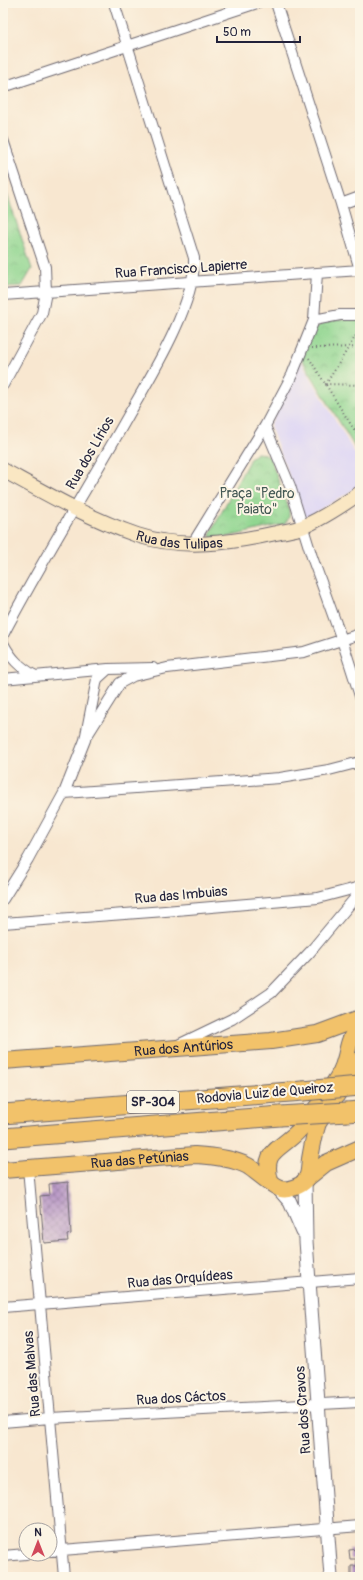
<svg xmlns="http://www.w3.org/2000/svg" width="363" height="1580" font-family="Pangolin,sans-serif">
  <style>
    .built { fill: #ddd5f6 }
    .park { fill: url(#park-crowns); stroke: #597c66 }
    .building { fill: url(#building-cross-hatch) }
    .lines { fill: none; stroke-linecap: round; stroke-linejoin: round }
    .minor-casing { stroke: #6d676f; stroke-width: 12 }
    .tertiary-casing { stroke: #6d676f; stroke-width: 15 }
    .secondary-casing { stroke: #6d676f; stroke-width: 16 }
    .primary-casing { stroke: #6d676f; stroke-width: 18 }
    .motorway-casing { stroke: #6d676f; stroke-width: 21 }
    .path { stroke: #6d676f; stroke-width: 2; stroke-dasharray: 1 3; stroke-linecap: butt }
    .minor { stroke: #fff; stroke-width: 10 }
    .tertiary { stroke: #fff; stroke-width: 13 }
    .secondary { stroke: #fae7c3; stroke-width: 14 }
    .primary { stroke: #f2c26a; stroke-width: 16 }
    .motorway { stroke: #f2c26a; stroke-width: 19 }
    .motorway-bridge-casing { stroke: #6d676f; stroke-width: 21; stroke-linecap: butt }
    .motorway-bridge { stroke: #f2c26a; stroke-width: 19 }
    .labels { text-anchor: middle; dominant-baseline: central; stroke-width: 4; stroke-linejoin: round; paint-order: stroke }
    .shield { fill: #fcf5e5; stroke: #63616e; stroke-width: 1 }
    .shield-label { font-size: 13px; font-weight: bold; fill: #22223b }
    .street-label { font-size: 14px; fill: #22223b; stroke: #fcf5e5 }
    .park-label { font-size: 14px; fill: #435854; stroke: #fcf5e5 }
  </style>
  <defs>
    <pattern id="park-crowns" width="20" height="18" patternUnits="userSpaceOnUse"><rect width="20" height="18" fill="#90d690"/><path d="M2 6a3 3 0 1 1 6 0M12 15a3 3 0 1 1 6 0" fill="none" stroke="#7cb77d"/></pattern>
    <pattern id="building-cross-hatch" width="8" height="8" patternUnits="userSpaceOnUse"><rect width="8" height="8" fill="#b99ac6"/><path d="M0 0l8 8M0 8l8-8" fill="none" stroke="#967da2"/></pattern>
  </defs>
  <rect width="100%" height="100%" fill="#fcf5e5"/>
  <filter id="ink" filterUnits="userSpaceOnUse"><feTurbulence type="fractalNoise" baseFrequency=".025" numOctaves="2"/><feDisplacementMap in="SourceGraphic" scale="8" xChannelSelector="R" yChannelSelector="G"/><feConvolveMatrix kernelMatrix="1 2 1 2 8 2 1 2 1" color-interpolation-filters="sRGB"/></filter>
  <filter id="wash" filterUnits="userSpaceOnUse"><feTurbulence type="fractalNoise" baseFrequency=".012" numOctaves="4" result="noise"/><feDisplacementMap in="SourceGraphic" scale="16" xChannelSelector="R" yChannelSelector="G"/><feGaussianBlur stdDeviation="0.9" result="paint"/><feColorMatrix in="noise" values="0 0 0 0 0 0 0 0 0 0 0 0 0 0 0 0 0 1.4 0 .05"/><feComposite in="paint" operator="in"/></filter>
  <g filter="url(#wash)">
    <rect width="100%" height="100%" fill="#f8e7d0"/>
    <!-- built -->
    <path class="built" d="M301,361L360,462V486L305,518L270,426Z"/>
    <!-- park -->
    <path class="park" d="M3,182L32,269L22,286L3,287Z
      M360,318V456L301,358C305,350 311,333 317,327C329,318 346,319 360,318Z
      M257,453L265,454L270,458L289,509V518L284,524L214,540L211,539L210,534L251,457Z"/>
    <g id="blocks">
      <!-- building -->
      <path class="building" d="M68,1182L71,1234L67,1235L68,1241L44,1243L40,1196L50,1195L49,1184Z
        M360,1549V1575L351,1576V1566H357L356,1559H350L349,1550Z"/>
    </g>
  </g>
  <g filter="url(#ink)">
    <use href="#blocks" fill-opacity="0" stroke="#6d676f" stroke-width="1"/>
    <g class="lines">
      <defs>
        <path id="minor" d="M276,3L341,204L360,270
          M3,87L257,3
          M3,140L45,267L46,292L42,313L3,385
          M341,204L360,197
          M3,295L360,270
          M314,320L340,315H360
          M265,426L290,486L312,557L342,640L360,696
          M193,543L265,426L292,375L314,320L317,273
          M3,635C42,560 87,489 128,416C151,376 196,304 194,258L114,3
          M3,643C12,660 19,666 35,676
          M3,679L108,669L153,668
          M120,683L133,676L167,668L304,652L360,634
          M88,734L120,683
          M64,793L280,778L329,770L360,762
          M3,899L28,859L64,793L85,740L97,679L108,669
          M3,923L165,911L318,898L360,887
          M178,1045L232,1019L271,993L310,952L360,892
          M28,1168L64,1577
          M3,1307L360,1278
          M3,1422L50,1418L360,1402
          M50,1551L360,1526
          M3,1556L26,1554"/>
        <path id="tertiary" d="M305,1180L306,1241L331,1577
          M276,1186L290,1202L303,1232"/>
        <g id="secondary">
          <path id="s1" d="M3,470C47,494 90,519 137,535C182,550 231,543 276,533C284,531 294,530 302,527C320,520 344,504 360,493"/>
        </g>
        <g id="primary">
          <path id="s2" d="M3,1061L271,1041L317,1034L360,1018"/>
          <path d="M334,1083C339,1076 343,1068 345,1060C349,1047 348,1036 360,1028"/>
          <path id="s3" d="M3,1170L195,1155C213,1156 232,1158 248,1166C257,1172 272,1186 281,1189C288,1191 301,1186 306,1180C310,1173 309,1166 310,1159C312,1147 314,1135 318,1123L360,1060"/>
          <path d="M305,1180L326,1163L360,1148"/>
          <path d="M270,1181C263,1153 275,1152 293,1136C303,1128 309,1117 317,1107"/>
        </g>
        <path id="motorway" d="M347,1112L360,1111
          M3,1114L303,1091
          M3,1138L280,1116"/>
      </defs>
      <!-- minor casing -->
      <use href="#minor" class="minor-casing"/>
      <!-- tertiary casing -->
      <use href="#tertiary" class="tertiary-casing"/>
      <!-- secondary casing -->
      <use href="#secondary" class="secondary-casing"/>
      <!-- primary casing -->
      <use href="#primary" class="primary-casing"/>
      <!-- motorway casing -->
      <use href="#motorway" class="motorway-casing"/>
      <!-- path -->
      <path class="path" d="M360,329L326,384L360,385
        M312,348L360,347
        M309,358L360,439
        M360,413L355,430H360"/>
      <!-- minor -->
      <use href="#minor" class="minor"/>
      <!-- tertiary -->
      <use href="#tertiary" class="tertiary"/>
      <!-- secondary -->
      <use href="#secondary" class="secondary"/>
      <!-- primary -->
      <use href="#primary" class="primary"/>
      <!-- motorway -->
      <use href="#motorway" class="motorway"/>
      <defs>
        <path id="motorway-bridge" d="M303,1091L360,1086
          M280,1116L347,1112"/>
      </defs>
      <!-- motorway-bridge casing -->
      <use href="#motorway-bridge" class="motorway-bridge-casing"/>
      <!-- motorway-bridge -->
      <use href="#motorway-bridge" class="motorway-bridge"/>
    </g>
  </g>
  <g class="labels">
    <!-- shield labels -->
    <rect class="shield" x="127" y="1091" width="52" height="22" rx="3"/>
    <g class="shield-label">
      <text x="153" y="1102">SP-304</text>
    </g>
    <!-- street labels -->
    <g class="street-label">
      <text transform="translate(181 269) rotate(-4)">Rua Francisco Lapierre</text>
      <text transform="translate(90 453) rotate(-60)">Rua dos Lírios</text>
      <text stroke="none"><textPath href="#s1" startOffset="192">Rua das Tulipas</textPath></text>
      <text transform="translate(181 895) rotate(-5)">Rua das Imbuias</text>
      <text stroke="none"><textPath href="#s2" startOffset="181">Rua dos Antúrios</textPath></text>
      <text transform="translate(265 1093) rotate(-5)">Rodovia Luiz de Queiroz</text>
      <text stroke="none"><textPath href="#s3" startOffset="137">Rua das Petúnias</textPath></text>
      <text transform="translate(180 1279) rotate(-5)">Rua das Orquídeas</text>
      <text transform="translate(32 1374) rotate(-95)">Rua das Malvas</text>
      <text transform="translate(181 1398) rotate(-3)">Rua dos Cáctos</text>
      <text transform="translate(303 1410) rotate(-94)">Rua dos Cravos</text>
    </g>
    <!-- park labels -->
    <g class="park-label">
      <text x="257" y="493">Praça "Pedro<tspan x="257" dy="16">Paiato"</tspan></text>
    </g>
  </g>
  <!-- margin -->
  <rect width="363" height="1580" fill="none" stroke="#fcf5e5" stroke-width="16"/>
  <!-- north arrow -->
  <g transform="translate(38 1542)"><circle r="19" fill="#fcf5e5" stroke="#a5a1a1"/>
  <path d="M0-3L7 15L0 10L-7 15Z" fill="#d1495b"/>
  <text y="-6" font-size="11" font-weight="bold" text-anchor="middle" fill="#22223b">N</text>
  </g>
  <!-- scale -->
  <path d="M217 36v6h83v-6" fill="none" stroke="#22223b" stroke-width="2"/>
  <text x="223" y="36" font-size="12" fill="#22223b" stroke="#fcf5e5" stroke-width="3" paint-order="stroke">50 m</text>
</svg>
